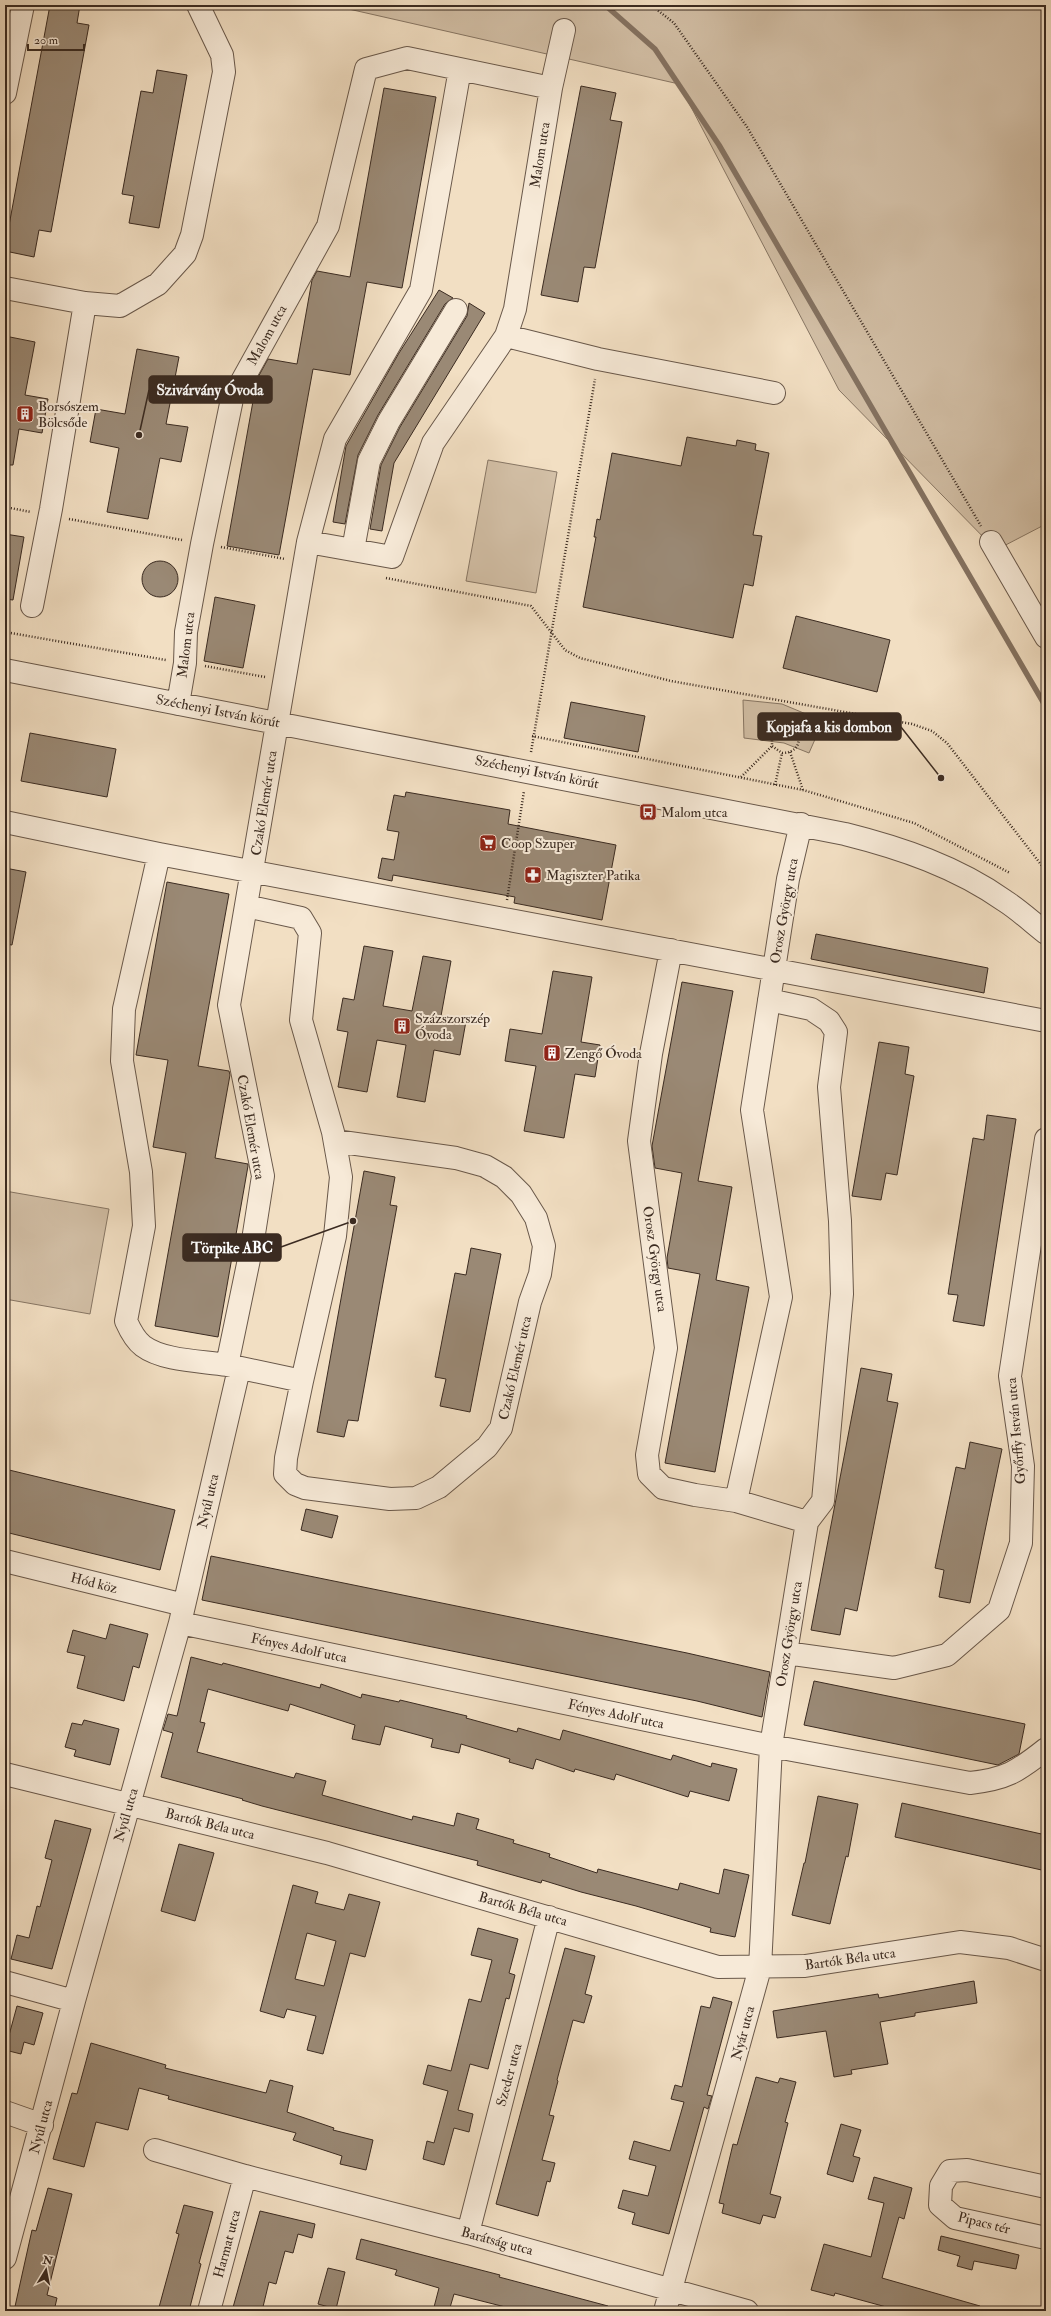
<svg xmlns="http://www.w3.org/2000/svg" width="1051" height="2316" font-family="'IM FELL Double Pica',serif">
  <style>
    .green { fill: #d3c0a7; stroke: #877664 }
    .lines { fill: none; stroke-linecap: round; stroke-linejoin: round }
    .stream { stroke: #847261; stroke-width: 5.5 }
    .building { fill: #9a8975; stroke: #3b2b21; fill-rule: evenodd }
    .minor-casing { stroke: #69584a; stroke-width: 24 }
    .path { stroke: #3b2b21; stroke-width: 2.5; stroke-dasharray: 1 2; stroke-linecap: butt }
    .minor { stroke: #f7ead8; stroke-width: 22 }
    .labels { text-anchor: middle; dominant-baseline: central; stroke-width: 4; stroke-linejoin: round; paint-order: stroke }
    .street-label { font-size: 14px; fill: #3b2b21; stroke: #f7ead8 }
    .poi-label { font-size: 14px; fill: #3b2b21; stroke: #f7ead8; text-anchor: start }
    .leader { fill: none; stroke: #3b2b21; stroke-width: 1.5 }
    .callout-dot { fill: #3b2b21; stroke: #f7ead8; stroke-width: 1.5 }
    .callout { fill: #3b2b21; stroke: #3b2b21; stroke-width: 1.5 }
    .callout-label { font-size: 15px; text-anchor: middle; font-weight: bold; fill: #fff }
  </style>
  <rect width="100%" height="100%" fill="#f2dfc3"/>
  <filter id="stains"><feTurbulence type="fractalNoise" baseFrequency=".005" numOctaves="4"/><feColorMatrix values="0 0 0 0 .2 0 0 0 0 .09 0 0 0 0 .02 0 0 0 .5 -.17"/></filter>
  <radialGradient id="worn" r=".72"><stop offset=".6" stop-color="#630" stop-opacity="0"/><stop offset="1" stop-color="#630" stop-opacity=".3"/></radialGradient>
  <!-- green -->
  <path class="green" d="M331,5H1046V524L996,550L839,390L679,84Z
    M488,460L557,472L536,593L466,581Z
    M743,700L782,704L818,719L820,728L809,753L784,743L744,738Z
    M5,1191L109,1209L90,1314L5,1299Z"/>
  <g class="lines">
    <!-- stream -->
    <path class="stream" d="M605,5L655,49L719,145L1046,707"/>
  </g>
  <!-- building -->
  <path class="building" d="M50,5H80L77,23L89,25L51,232L39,230L34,257L5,251V247Z
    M157,70L187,75L159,228L129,223L134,196L122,194L141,91L153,93Z
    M581,86L616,93L610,120L622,122L595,268L584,267L578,302L541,295Z
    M384,88L436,97L402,288L367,282L350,375L313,369L279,555L227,546L257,379L268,359L297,364L312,280L317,271L350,277Z
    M439,290L453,298L445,304L378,415L358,455L345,524L333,522L346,446L399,353Z
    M469,303L485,313L394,463L382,531L370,529L381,465L400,427L467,316Z
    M5,336L35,342L25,395L48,399L42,433L19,429L13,465H5Z
    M137,349L179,357L166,424L188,427L181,462L160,458L148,519L107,512L119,448L90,442L96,409L125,414Z
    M687,437L736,446L737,440L756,444L755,450L769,453L753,535L762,536L753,586L744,584L733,638L583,607L596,537H594L597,519L600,520L612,453L681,466Z
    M5,534L24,537L13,600L5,599Z
    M142 579a18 18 0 1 1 36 0a18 18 0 1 1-36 0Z
    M215,597L255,605L243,668L204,661Z
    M796,616L890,640L877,692L783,668Z
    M571,702L645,716L638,752L564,738Z
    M30,733L116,749L107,797L21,781Z
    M406,792L510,810L508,824L616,845L602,920L514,903L515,897L393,875L392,881L378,878L382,858L394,860L399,832L387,830L394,795L405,797Z
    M5,868L26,872L12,945L5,944Z
    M167,882L229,894L198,1066L229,1071L230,1075L215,1158L248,1164V1166L218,1337L155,1326L186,1153L153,1147L168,1060L136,1055Z
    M816,934L988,968L984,993L811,959Z
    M364,946L393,951L383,1006L412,1011L423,956L451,961L441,1016L466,1021L460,1055L434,1050L425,1102L397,1097L406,1045L377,1040L367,1092L338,1087L348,1032L337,1030L343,998L354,1000Z
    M553,971L592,977L581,1042L600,1045L595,1077L575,1074L564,1138L524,1131L536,1066L505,1061L510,1029L542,1034Z
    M682,982L733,991L698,1181L732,1187L716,1280L749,1287L715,1472L665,1463L700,1274L668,1268L667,1258L682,1173L655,1168L652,1146Z
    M879,1042L909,1047L905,1074L914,1076L897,1175L886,1173L881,1200L852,1196Z
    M987,1115L1016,1119L984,1326L953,1321L958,1295L948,1294L973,1138L984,1140Z
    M364,1171L395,1177L390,1205L397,1206L358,1421L348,1420L344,1437L317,1432Z
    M471,1248L501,1254L470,1412L440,1406L446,1379L435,1377L455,1273L466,1275Z
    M861,1368L892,1374L887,1401L898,1403L857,1611L845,1608L840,1635L811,1630Z
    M970,1442L1002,1449L970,1603L939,1597L944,1570L935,1568L956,1467L965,1469Z
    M5,1469L175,1510L160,1570L5,1532Z
    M306,1509L338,1516L332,1538L301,1530Z
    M211,1556L687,1653L770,1672L762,1717L697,1701L202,1600Z
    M110,1624L148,1634L139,1668L133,1666L124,1701L77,1688L85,1656L67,1652L73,1630L106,1639Z
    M191,1657L222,1665L223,1663L320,1688L321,1684L361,1698L362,1694L399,1702L400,1700L467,1716L466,1718L517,1732L518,1728L560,1740L563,1730L671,1760L673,1755L711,1767L712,1763L737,1769L729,1801L690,1791L688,1797L616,1774L614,1780L575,1769L574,1772L536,1759L533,1769L509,1762L510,1759L461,1744L459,1753L431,1747L433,1739L385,1726L380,1745L352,1739L355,1725L290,1704L288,1711L208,1689L200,1722L205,1723L197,1752L294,1778L296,1773L326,1781L322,1795L412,1820L413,1816L454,1826L457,1813L479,1819L476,1829L514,1840L513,1843L550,1854L549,1857L597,1873L598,1869L678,1890L680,1883L719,1894L724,1869L749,1875L735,1937L710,1932L711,1928L636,1906L581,1892L542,1880L541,1883L477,1865L478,1861L262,1806L242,1800L243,1799L161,1777L173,1733L163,1730L168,1714L177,1716Z
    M814,1681L1025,1724L1019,1754L998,1765L804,1725Z
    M84,1720L119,1729L110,1765L74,1756L76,1750L65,1747L72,1723L82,1725Z
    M818,1796L858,1804L848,1857L846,1856L830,1924L792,1915L804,1863H805Z
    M902,1803L1046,1835V1871L895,1837Z
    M55,1820L91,1829L52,1969L11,1959L17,1935L29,1938L37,1906L40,1907L52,1860L45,1858Z
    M179,1844L214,1853L195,1921L161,1911Z
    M293,1885L318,1892L315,1903L344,1910L349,1894L380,1902L365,1957L350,1953L323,2054L307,2050L316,2016L287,2009L284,2018L260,2011ZM307,1933L336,1941L324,1986L295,1979Z
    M478,1928L518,1939L509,1973L515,1975L509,1999L506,1998L488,2069L470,2064L458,2110L473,2114L469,2132L454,2128L444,2165L423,2159L427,2141L434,2143L448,2091L423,2084L428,2065L451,2071L469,1999L481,2002L492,1960L471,1955Z
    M565,1948L595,1956L585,1994L592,1996L584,2023L573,2020L557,2080L558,2081L549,2115L554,2116L542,2160L555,2163L550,2182L547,2181L538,2216L496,2204Z
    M974,1981L977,2003L915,2013V2016L880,2022L888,2064L851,2070L852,2074L834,2077L826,2031L777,2038L773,2011L878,1994L879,1998Z
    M713,1997L732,2002L707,2095L712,2096L708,2109L704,2107L669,2234L632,2224L635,2213L618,2208L623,2190L648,2196L656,2166L629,2159L634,2141L670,2151L684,2102L671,2099L675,2085L682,2087L701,2006L710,2008Z
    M17,2006L43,2013L34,2045L24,2042L21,2054L5,2050Z
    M91,2043L166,2065L165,2068L266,2093L270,2080L293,2086L287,2112L334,2128L333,2130L373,2140L366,2170L340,2164L342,2156L293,2140L296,2133L168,2099L169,2096L139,2088L128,2130L96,2122L84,2167L53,2159L72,2093L77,2094Z
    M756,2077L778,2083L780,2078L796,2082L785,2122L788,2123L770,2194L781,2197L775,2218L763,2215L760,2224L722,2213L724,2204L719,2203L733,2144L737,2145Z
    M841,2124L861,2130L853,2156L860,2158L853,2182L827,2174Z
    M874,2177L912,2188L904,2219L899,2217L882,2278L980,2306V2311H889L890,2308L835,2293L834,2296L811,2290L824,2244L871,2257L884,2203L868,2199Z
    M48,2188L72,2194L47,2295L57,2298L54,2311H14L32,2230L36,2231Z
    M184,2205L213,2212L199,2263L201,2264L189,2311H158L179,2234L176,2233Z
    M260,2211L315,2224L312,2238L298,2234L293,2253L285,2251L276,2284L269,2282L262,2311H232Z
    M941,2236L1019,2255L1016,2269L974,2261L972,2270L957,2266L960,2256L938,2250Z
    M361,2239L500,2275L499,2277L608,2306V2311H521L454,2294L449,2311H433L439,2288L395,2275L397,2270L356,2259Z
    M328,2268L345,2272L336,2309L318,2304Z"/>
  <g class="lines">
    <defs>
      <path id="minor" d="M5,93L23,5
        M5,288L85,303L120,306L158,284L185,254L192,235L224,72L222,55L198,5
        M506,336L598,359L774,393
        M308,542L392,557L433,443L506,336L515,309L551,88L564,30
        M991,542L1046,637
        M353,550L369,461L389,421L456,310
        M32,606L51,509L85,303
        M5,670L845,834C901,848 957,867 1005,901C1019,910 1032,922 1046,933
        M178,704L185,663L186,632L202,544L232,399L328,226L366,69L407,58L551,88
        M5,822L159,854L1046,1021
        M801,824L788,879L752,1110L781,1297L736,1501L807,1522
        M159,854L124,1009L122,1061L141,1172L144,1226L126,1321C130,1330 135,1340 143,1346C163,1361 202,1361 227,1365
        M246,906L301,918L310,933L301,1020L333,1132L341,1177L335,1236L302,1381L227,1365L253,1240L263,1176L229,1005L308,542L335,439L421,290L460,69
        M671,950L651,1054L639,1141L666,1348L647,1455L649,1474L663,1488L695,1495L736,1501
        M302,1381L286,1458L285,1474L295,1484L305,1488L390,1499L416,1498L439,1487L487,1447L501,1428L530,1302L540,1274L544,1246L536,1218L521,1194L504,1177L485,1166L456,1158L335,1141
        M5,1561L184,1605
        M180,1623L771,1746L970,1783C1006,1779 1017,1772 1046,1749
        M786,1653L894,1668L947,1655L999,1610L1021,1543L1023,1466L1010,1376L1046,1139
        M5,1774L327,1853L718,1967L805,1966L960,1942L1009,1948L1046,1960
        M5,1982L74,2001
        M5,2112L42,2125
        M155,2150L245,2176L468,2233L747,2311
        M1046,2187L967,2170L950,2171L941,2186L940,2205L955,2218L1046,2238
        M468,2233L549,1917
        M5,2258L74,2001L180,1623L239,1369
        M209,2311L245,2176
        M665,2311L760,1968L771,1746L807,1522L823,1501L842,1294L840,1221L829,1087L836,1032L829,1021L811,1009L769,1000"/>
    </defs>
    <!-- minor casing -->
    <use href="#minor" class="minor-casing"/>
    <!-- path -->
    <path class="path" d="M651,5L674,23L747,127L981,526
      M5,507L31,512
      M69,519L182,540
      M221,547L285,559
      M386,578L531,606L565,650L580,658L671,681L912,724L932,731L947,743L1046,871
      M5,632L166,660
      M205,666L265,677
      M775,729L772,734V746L782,753C793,753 800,747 799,735
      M532,736L803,790L914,823L1010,873
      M531,752L595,379
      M790,752L803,790
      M741,777L772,746
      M775,785L782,753
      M507,900L524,791"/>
    <!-- minor -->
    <use href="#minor" class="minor"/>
  </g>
  <!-- icons -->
  <defs>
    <symbol id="building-square" viewBox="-11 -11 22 22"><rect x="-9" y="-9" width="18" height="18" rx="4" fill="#8f2418" stroke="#f7ead8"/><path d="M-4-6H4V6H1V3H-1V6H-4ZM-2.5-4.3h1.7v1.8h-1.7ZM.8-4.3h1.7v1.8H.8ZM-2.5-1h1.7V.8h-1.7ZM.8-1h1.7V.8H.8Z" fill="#fff"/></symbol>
    <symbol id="bus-square" viewBox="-11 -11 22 22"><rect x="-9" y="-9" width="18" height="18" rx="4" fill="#8f2418" stroke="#f7ead8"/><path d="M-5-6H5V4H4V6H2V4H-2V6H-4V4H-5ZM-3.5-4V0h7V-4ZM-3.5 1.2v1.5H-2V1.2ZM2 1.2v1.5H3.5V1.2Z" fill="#fff"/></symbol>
    <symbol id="supermarket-square" viewBox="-11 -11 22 22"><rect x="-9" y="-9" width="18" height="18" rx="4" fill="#8f2418" stroke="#f7ead8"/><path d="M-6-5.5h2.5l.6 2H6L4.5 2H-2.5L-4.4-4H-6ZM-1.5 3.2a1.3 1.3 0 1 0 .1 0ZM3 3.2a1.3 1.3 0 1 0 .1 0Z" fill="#fff"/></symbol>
    <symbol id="pharmacy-square" viewBox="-11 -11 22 22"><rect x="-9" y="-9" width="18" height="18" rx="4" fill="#8f2418" stroke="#f7ead8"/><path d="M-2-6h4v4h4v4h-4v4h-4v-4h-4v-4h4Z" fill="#fff"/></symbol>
  </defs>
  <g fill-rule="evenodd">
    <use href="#building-square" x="15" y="404" width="20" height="20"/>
    <use href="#bus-square" x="638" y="802" width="20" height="20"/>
    <use href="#supermarket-square" x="478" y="833" width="20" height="20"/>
    <use href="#pharmacy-square" x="523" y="865" width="20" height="20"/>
    <use href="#building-square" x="392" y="1016" width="20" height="20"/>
    <use href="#building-square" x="542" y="1043" width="20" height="20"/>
  </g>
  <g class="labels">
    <!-- street labels -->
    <g class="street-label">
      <text transform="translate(540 155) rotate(-81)">Malom utca</text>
      <text transform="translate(267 335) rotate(-61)">Malom utca</text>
      <text transform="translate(186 645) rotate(-83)">Malom utca</text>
      <text transform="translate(218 711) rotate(11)">Széchenyi István körút</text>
      <text transform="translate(537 772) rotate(11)">Széchenyi István körút</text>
      <text transform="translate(264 803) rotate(-81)">Czakó Elemér utca</text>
      <text transform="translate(784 911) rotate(-80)">Orosz György utca</text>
      <text transform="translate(251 1127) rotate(80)">Czakó Elemér utca</text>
      <text transform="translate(655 1259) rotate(82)">Orosz György utca</text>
      <text transform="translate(515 1368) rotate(-77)">Czakó Elemér utca</text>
      <text transform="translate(1016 1431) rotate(-95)">Győrffy István utca</text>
      <text transform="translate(208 1501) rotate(-77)">Nyúl utca</text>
      <text transform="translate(94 1583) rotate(14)">Hód köz</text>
      <text transform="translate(789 1634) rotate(-81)">Orosz György utca</text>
      <text transform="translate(299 1648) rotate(12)">Fényes Adolf utca</text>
      <text transform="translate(616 1714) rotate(12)">Fényes Adolf utca</text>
      <text transform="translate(126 1815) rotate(-74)">Nyúl utca</text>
      <text transform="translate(210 1824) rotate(14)">Bartók Béla utca</text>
      <text transform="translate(523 1909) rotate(16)">Bartók Béla utca</text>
      <text transform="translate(850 1959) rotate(-8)">Bartók Béla utca</text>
      <text transform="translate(743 2033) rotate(-75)">Nyár utca</text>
      <text transform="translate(509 2075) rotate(-75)">Szeder utca</text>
      <text transform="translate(41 2127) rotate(-75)">Nyúl utca</text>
      <text transform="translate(984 2223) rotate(14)">Pipacs tér</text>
      <text transform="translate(497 2241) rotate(15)">Barátság utca</text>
      <text transform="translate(227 2244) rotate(-75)">Harmat utca</text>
    </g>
    <!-- poi labels -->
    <g class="poi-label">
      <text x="38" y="406">Borsószem<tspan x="38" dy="16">Bölcsőde</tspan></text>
      <text x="661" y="812">Malom utca</text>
      <text x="501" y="843">Coop Szuper</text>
      <text x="546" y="875">Magiszter Patika</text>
      <text x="415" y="1018">Százszorszép<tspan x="415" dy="16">Óvoda</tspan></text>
      <text x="565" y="1053">Zengő Óvoda</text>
    </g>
  </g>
  <!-- callouts -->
  <path class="leader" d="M139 435L149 390M941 778L901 727M353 1221L281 1247"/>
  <g class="callout-dot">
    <circle cx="139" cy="435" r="4"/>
    <circle cx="941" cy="778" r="4"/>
    <circle cx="353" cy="1221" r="4"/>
  </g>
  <g class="callout">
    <rect x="149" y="376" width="123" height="27" rx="4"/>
    <rect x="758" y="713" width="143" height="27" rx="4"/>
    <rect x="183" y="1234" width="98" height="27" rx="4"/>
  </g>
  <g class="callout-label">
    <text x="210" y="395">Szivárvány Óvoda</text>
    <text x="829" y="732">Kopjafa a kis dombon</text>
    <text x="232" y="1253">Törpike ABC</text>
  </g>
  <!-- margin -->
  <rect width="1051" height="2316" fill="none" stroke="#f2dfc3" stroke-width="20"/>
  <rect x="6" y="6" width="1039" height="2304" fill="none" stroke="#3b2b21" stroke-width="2"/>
  <rect x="10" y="10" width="1031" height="2296" fill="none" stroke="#3b2b21"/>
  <!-- north arrow -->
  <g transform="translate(46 2270) rotate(10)" stroke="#f7ead8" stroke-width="3" paint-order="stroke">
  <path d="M0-3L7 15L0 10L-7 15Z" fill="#3b2b21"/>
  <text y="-6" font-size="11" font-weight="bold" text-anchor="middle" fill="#3b2b21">N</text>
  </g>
  <!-- scale -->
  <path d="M28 44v6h56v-6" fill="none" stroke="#3b2b21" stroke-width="2"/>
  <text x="34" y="44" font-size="12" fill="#3b2b21" stroke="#f7ead8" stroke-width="3" paint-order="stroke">20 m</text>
  <rect width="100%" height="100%" filter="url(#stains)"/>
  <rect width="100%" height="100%" fill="url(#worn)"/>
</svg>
